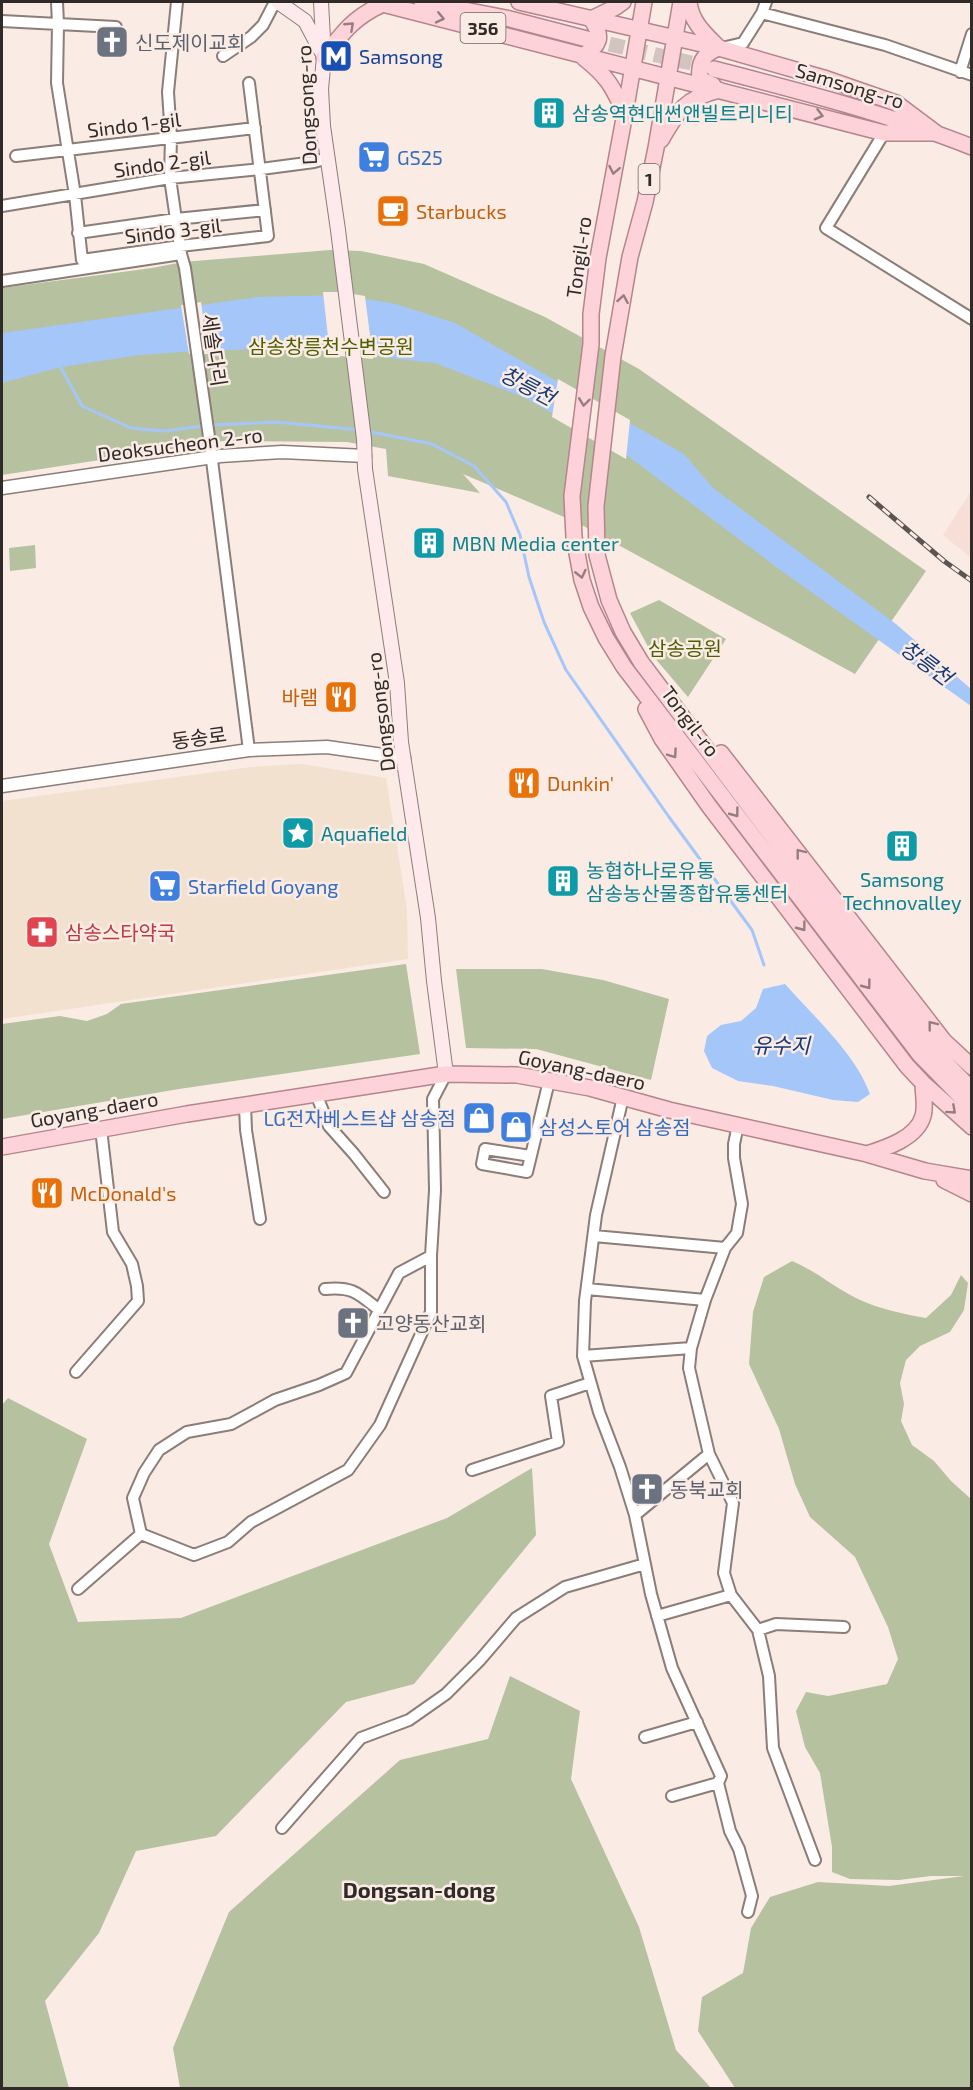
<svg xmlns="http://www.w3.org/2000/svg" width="973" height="2090" font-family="'Exo 2','Noto Sans KR',sans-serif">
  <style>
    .commercial { fill: #f2e1cf }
    .built { fill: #f7dfd7 }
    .green { fill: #b6c19f }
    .water { fill: #a5c6f9 }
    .pier { fill: #faebe5 }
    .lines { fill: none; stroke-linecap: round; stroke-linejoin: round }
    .stream { stroke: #a5c6f9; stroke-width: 3 }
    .primary-tunnel { stroke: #d2c4bf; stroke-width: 15; stroke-dasharray: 15 8; stroke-linecap: butt }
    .minor-casing { stroke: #8b7d78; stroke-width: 14 }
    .tertiary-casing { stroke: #8b7d78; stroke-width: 15 }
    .secondary-casing { stroke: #8b7d78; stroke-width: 16 }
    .primary-casing { stroke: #b4858b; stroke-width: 18 }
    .minor { stroke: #fff; stroke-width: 10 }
    .tertiary { stroke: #fff; stroke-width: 12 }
    .secondary { stroke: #fee9ec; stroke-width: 14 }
    .primary { stroke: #fdd3d9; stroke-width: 15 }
    .rail-casing { stroke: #5c5451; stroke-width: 5 }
    .rail { stroke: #faebe5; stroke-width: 3; stroke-dasharray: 9; stroke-linecap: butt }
    .oneway { stroke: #967e80 }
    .labels { text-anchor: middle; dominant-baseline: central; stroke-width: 5; stroke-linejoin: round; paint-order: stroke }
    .shield { fill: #faebe5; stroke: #6d6461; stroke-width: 1.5 }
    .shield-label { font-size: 18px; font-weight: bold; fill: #302a28 }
    .worship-label { font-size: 20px; fill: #5b616d; stroke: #faebe5; text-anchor: start }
    .transit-label { font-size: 20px; fill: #164399; stroke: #faebe5; text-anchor: start }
    .street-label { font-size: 20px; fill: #302a28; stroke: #faebe5 }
    .culture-label { font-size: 20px; fill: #0d838f; stroke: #faebe5; text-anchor: start }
    .shop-label { font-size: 20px; fill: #366cbe; stroke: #faebe5; text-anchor: start }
    .food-label { font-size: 20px; fill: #c56008; stroke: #faebe5; text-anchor: start }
    .park-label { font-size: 20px; fill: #4d5f00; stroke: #faebe5 }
    .health-label { font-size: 20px; fill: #be3a42; stroke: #faebe5; text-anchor: start }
    .water-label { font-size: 21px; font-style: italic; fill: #143a75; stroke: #faebe5 }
    .quarter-label { font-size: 22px; font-weight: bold; fill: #302a28; stroke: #faebe5 }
  </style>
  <rect width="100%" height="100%" fill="#faebe5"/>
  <!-- commercial -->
  <path class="commercial" d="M302,764L386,778L407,909L408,959L2,1019V801L251,767Z"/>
  <!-- built -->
  <path class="built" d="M971,491V558L943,535Z"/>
  <!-- green -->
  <path class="green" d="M330,250L361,251L424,264L545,317L639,369L926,571L855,674L578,523L463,474L480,493L388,476L386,449L347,442L224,441L2,475V288L152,268L183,262Z
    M35,545L36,568L10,571L9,548Z
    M659,600L726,639L688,697L653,656L630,613Z
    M406,964L420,1054L179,1089L2,1119V1024L60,1016L87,1021L107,1014L121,1004Z
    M456,969H542L603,980L669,999L651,1080L536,1049L466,1048Z
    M792,1261C816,1271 835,1288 858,1299C879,1309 903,1314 926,1318L951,1295L961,1275L968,1283L964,1310L950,1332L920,1346L906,1360L900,1383L904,1404L901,1421L912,1445L934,1461L951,1481L971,1499V2088H735L698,2031L702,1997L743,1973L751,1928L770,1897L818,1882L889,1886L964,1876H931L899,1880L850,1879L832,1872V1847L820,1773L805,1747L796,1711L806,1692L828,1696L887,1684L898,1659L888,1627L855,1557L810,1517L795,1484L779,1429L749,1364L753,1312L764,1277Z
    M8,1398L87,1439L49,1544L78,1622L181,1618L447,1518L532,1468L536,1535L414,1684L346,1702L216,1836L136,1851L99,1933L45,2001L69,2088H2V1405Z
    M510,1676L580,1711L571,1779L639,1927L676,2050L711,2088H180L173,2048L229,1912L400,1760L488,1739Z"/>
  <!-- water -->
  <path class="water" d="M341,295L396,304L455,323L684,454L713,488L896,624L971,689V706L779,569L625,454L523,397L435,363L336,352L262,349L197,351L140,355L61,367L2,383V333L257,297Z
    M785,984C814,1017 855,1053 870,1094L858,1102L833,1100L773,1086L738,1081L712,1068L704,1051L707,1036L721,1025L741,1021L756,1008L763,989Z"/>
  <!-- pier -->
  <path class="pier" d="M323,292H341L365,296L373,359L330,355Z
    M201,302L208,354H189L181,305Z
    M558,379L630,420L626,459L552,417Z"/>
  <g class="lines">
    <!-- stream -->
    <path class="stream" d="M60,366L82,406L131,428L163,431L204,426
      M211,425L276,422L360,430
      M366,431L432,444L474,466L506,502L520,535L529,577L544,622L566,670L669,817L752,930L764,965"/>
    <!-- primary-tunnel -->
    <path class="primary-tunnel" d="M587,39L713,68"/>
    <defs>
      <path id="minor" d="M177,2L168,92L171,137L170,178L181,254L185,268L209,437L249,750
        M762,13L885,45L972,75
        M2,21L58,24L57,2
        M116,27L58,24L57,83L75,195L82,260L180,246L268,236L249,83
        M722,48L743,43L762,13L766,2
        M223,56L251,37L263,25L275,2
        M960,72L972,34
        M884,133L826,228L972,319
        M16,156L255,128
        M2,206L170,178L261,169L314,162L328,158
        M78,233L176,219L265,210
        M2,281L181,254
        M316,1094L329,1126L354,1154L384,1192
        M623,1097L596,1215L585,1301L583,1356L599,1412L620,1467L635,1515L651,1594L672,1668L721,1776L718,1783L730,1831L739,1849L752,1896L748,1912
        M245,1105L246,1130L260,1219
        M738,1125L734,1144V1158L742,1204L737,1233L725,1248L705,1300L691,1348L689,1368L709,1454L733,1503L724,1573L731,1595L758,1630L769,1676L773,1748L815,1860
        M531,1156L485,1149L482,1164L527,1172L549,1081
        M594,1236L725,1248
        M431,1256L399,1273L346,1373L319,1385L275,1400L231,1424L187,1432L159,1450L144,1473L133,1498L141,1534L194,1555L228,1542L251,1522L348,1470L380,1425L431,1312V1256L435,1190L433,1099L446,1074
        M325,1289C353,1286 359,1294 379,1310
        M587,1289L705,1300
        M583,1356L691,1348
        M76,1372L138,1301L137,1286L132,1264L113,1232L101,1129
        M472,1470L558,1442L551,1396L590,1383
        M635,1515L709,1454
        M78,1589L141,1534
        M657,1616L731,1595
        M758,1630L776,1624L844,1627
        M645,1737L697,1722
        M672,1796L718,1783
        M282,1828L361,1738L409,1720L446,1694L480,1660L516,1618L565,1587L645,1564"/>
      <path id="tertiary" d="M2,488L220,456L282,452L365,456
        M2,786L249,750L327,747L404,758"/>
      <path id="secondary" d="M278,2L305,21L321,51
        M321,2L324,57L321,89L323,126L338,230L364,439L365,469L397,683L401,742L428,918L434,981L446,1074"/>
      <path id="primary" d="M375,2L884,133H936
        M422,2L506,18L587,39
        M519,2L719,48L827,79L896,103L936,133
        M644,2L625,113L598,258L591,314V344L572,496L574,537L582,580L591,607L606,638L624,667L920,1055L972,1108
        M681,2L656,148L645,202L630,257L613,356L596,506L597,555L609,600L623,632L641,662L933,1050L972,1090
        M689,2C691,22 705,34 719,48
        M591,19L616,7L623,2
        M582,56C600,46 604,37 591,19
        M324,57C343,32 354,17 383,4
        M584,58C608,77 612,86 625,113
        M714,69C800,91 888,114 972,147
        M713,85L700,79C698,63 704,53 719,48
        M661,140C678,111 684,99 719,90
        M646,709L662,739L709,806L907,1066L923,1083L972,1127
        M721,753L944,1041L972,1067
        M2,1147L187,1114L446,1074L517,1075L590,1088L669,1110L867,1154L925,1171L972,1179
        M867,1154C886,1148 917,1138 923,1116C926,1106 923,1093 923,1083
        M944,1180L972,1194"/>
    </defs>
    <!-- minor casing -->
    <use href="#minor" class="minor-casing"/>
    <!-- tertiary casing -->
    <use href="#tertiary" class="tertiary-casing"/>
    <!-- secondary casing -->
    <use href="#secondary" class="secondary-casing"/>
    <!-- primary casing -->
    <use href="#primary" class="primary-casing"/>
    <!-- minor -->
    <use href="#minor" class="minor"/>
    <!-- tertiary -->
    <use href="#tertiary" class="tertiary"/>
    <!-- secondary -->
    <use href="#secondary" class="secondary"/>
    <!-- primary -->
    <use href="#primary" class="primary"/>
    <defs>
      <path id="rail" d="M869,497L944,561L972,581"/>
    </defs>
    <!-- rail casing -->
    <use href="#rail" class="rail-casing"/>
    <!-- rail -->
    <use href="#rail" class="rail"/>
  </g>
  <!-- one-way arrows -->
  <defs><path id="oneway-chevron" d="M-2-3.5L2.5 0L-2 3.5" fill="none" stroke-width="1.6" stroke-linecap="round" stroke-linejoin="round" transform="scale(1.5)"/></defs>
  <g class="oneway">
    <use href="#oneway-chevron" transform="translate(440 18) rotate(13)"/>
    <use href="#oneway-chevron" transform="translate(350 26) rotate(-43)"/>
    <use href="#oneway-chevron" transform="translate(819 115) rotate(15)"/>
    <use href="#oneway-chevron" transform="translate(614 170) rotate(101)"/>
    <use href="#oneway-chevron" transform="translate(623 299) rotate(-80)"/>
    <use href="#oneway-chevron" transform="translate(584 402) rotate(97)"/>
    <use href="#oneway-chevron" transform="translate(581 574) rotate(77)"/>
    <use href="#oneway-chevron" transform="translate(673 754) rotate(55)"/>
    <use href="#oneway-chevron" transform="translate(735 813) rotate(53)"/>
    <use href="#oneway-chevron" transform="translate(800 853) rotate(-128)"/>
    <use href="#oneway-chevron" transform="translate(802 927) rotate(53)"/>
    <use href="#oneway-chevron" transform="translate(867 985) rotate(53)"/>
    <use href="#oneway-chevron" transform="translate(932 1025) rotate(-128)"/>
    <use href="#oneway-chevron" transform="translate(952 1110) rotate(42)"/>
  </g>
  <!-- icons -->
  <defs>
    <symbol id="church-square" viewBox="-11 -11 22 22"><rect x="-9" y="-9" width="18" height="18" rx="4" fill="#6b7280" stroke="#faebe5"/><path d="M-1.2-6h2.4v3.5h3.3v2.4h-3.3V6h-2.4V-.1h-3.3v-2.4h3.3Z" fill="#fff"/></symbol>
    <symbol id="metro-square" viewBox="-11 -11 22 22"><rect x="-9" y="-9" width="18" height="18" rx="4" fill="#1a4fb4" stroke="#faebe5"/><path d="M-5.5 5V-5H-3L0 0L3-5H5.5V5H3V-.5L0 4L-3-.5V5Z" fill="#fff"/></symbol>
    <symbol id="building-square" viewBox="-11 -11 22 22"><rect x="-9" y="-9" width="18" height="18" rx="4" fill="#0f9aa8" stroke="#faebe5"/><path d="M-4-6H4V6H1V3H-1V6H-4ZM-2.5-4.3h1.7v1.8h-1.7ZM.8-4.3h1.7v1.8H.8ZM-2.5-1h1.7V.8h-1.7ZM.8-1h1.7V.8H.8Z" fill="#fff"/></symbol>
    <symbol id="supermarket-square" viewBox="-11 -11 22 22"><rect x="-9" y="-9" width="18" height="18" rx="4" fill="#3f7fe0" stroke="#faebe5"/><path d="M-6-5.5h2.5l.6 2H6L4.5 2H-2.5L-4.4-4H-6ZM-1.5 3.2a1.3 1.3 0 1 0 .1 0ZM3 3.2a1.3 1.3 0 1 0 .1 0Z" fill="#fff"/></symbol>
    <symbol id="cafe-square" viewBox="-11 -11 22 22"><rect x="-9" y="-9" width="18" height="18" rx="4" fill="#e8710a" stroke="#faebe5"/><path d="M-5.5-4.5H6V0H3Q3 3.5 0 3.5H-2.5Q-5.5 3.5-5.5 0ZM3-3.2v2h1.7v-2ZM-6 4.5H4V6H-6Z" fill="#fff"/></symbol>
    <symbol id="restaurant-square" viewBox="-11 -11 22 22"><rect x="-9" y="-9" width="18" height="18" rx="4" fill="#e8710a" stroke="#faebe5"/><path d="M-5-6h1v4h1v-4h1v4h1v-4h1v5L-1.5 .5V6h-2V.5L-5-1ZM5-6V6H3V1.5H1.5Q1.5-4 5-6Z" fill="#fff"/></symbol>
    <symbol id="sight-square" viewBox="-11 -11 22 22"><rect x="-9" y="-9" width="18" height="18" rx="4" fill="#0f9aa8" stroke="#faebe5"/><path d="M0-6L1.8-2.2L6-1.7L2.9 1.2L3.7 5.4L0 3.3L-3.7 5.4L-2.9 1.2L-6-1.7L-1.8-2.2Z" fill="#fff"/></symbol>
    <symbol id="pharmacy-square" viewBox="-11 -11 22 22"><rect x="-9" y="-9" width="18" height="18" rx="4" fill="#e0444e" stroke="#faebe5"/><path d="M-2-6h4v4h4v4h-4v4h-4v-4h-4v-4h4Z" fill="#fff"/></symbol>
    <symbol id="shop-square" viewBox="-11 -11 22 22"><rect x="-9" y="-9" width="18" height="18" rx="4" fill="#3f7fe0" stroke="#faebe5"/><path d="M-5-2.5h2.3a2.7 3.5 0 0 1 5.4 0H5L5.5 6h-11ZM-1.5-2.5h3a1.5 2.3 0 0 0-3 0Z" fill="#fff"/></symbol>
  </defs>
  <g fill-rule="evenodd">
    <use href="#church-square" x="93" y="23" width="38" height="38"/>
    <use href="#metro-square" x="317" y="37" width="38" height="38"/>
    <use href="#building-square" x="530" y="94" width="38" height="38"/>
    <use href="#supermarket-square" x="355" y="138" width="38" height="38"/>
    <use href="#cafe-square" x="374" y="192" width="38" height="38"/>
    <use href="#building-square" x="410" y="524" width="38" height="38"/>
    <use href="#restaurant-square" x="322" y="678" width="38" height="38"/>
    <use href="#restaurant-square" x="505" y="764" width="38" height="38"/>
    <use href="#sight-square" x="279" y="814" width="38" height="38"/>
    <use href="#building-square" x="883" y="827" width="38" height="38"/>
    <use href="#building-square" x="544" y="862" width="38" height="38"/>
    <use href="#supermarket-square" x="146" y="867" width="38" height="38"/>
    <use href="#pharmacy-square" x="23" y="913" width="38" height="38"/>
    <use href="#shop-square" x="460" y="1099" width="38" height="38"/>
    <use href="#shop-square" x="497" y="1108" width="38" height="38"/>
    <use href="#restaurant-square" x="28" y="1174" width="38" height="38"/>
    <use href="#church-square" x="334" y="1304" width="38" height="38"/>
    <use href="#church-square" x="628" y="1470" width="38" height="38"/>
  </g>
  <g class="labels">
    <!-- shield labels -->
    <g class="shield">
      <rect x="460.5" y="13" width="45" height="30" rx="4.5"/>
      <rect x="638.5" y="164" width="21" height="30" rx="4.5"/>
    </g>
    <g class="shield-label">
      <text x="483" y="28">356</text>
      <text x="649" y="179">1</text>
    </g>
    <!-- worship labels -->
    <g class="worship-label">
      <text x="135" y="42">신도제이교회</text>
      <text x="376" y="1323">고양동산교회</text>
      <text x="670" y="1489">동북교회</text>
    </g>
    <!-- transit labels -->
    <g class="transit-label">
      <text x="359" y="56">Samsong</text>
    </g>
    <!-- street labels -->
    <g class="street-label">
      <text transform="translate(850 85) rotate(17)">Samsong-ro</text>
      <text transform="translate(306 105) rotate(-93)">Dongsong-ro</text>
      <text transform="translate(134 124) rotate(-7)">Sindo 1-gil</text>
      <text transform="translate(162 163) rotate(-8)">Sindo 2-gil</text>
      <text transform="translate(173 230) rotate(-7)">Sindo 3-gil</text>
      <text transform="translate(578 257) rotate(-82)">Tongil-ro</text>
      <text transform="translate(215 350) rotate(82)">세솔다리</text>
      <text transform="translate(180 444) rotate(-7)">Deoksucheon 2-ro</text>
      <text transform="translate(380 712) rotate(-97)">Dongsong-ro</text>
      <text transform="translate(691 721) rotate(53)">Tongil-ro</text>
      <text transform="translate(199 737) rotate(-8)">동송로</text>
      <text transform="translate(582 1069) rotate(12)">Goyang-daero</text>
      <text transform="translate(94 1109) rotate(-10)">Goyang-daero</text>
    </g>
    <!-- culture labels -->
    <g class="culture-label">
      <text x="572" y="113">삼송역현대썬앤빌트리니티</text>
      <text x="452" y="543">MBN Media center</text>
      <text x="321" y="833">Aquafield</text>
      <text x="586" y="870">농협하나로유통<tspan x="586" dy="23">삼송농산물종합유통센터</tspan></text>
      <text x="902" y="879" text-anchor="middle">Samsong<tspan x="902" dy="23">Technovalley</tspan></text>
    </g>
    <!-- shop labels -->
    <g class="shop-label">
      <text x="397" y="157">GS25</text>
      <text x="188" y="886">Starfield Goyang</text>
      <text x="456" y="1118" text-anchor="end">LG전자베스트샵 삼송점</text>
      <text x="539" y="1127">삼성스토어 삼송점</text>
    </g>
    <!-- food labels -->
    <g class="food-label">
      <text x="416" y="211">Starbucks</text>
      <text x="318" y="697" text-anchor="end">바램</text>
      <text x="547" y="783">Dunkin'</text>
      <text x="70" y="1193">McDonald's</text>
    </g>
    <!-- park labels -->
    <g class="park-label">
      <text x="331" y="346">삼송창릉천수변공원</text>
      <text x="685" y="648">삼송공원</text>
    </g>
    <!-- health labels -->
    <g class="health-label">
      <text x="65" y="932">삼송스타약국</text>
    </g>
    <!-- water labels -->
    <g class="water-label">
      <text transform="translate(528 385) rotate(28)">창릉천</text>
      <text transform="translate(927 662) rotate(37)">창릉천</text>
      <text x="781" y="1044">유수지</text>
    </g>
    <!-- quarter labels -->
    <g class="quarter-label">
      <text x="419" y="1889">Dongsan-dong</text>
    </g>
  </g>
  <!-- border -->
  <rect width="973" height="2090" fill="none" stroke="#302a28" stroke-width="6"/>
</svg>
